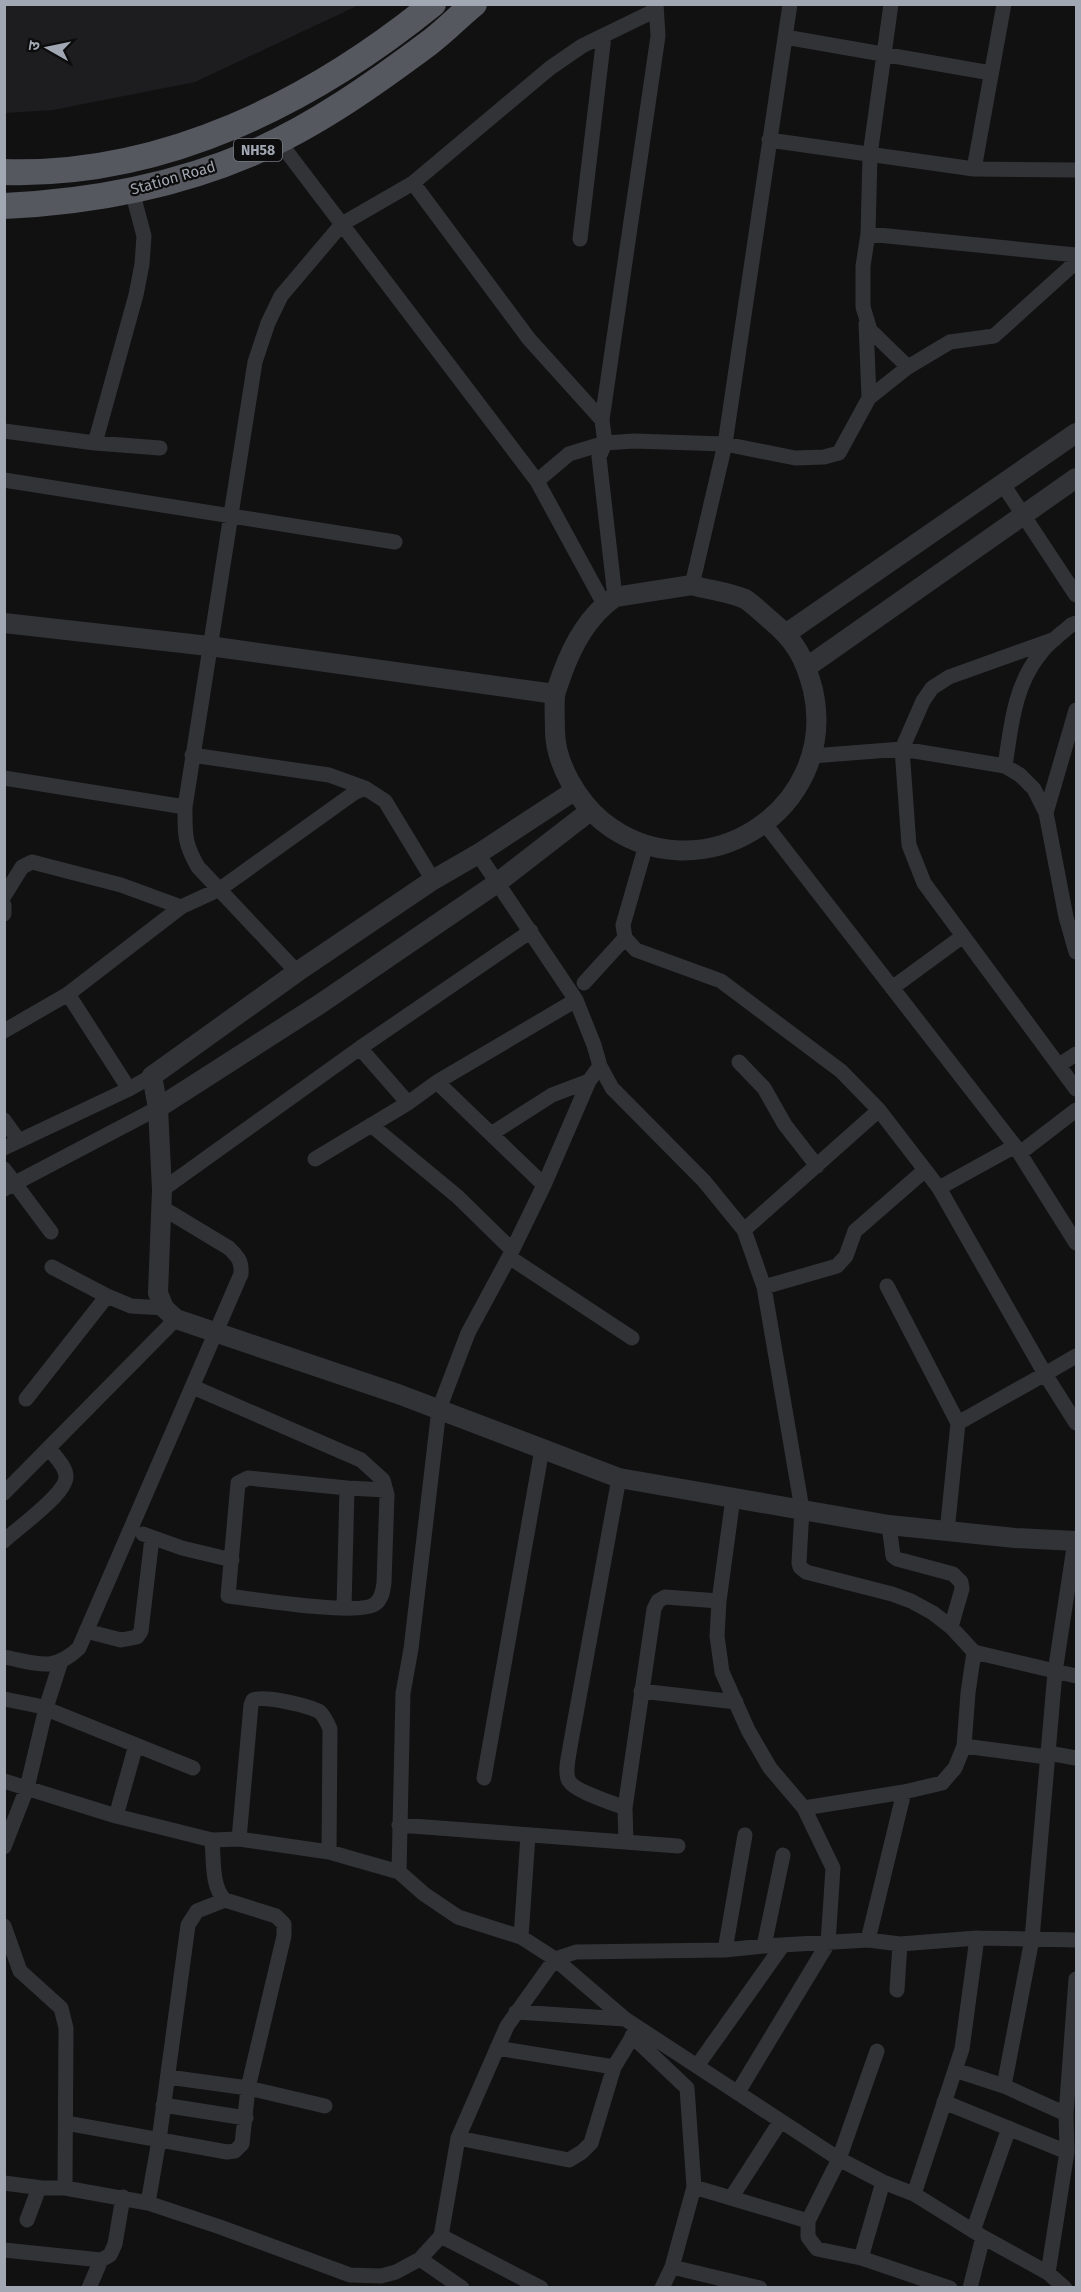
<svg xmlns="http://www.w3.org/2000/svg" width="1081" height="2292" font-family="'Fira Sans','Noto Sans Devanagari',sans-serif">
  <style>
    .built { fill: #1d1d1f }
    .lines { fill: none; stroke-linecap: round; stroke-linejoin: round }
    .minor { stroke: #323337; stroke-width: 15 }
    .tertiary { stroke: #323337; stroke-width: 20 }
    .trunk { stroke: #55585f; stroke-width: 26 }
    .labels { text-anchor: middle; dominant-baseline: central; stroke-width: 4.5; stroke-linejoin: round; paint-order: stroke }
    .shield { fill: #0c0c0d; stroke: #747981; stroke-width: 1.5 }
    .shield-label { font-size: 14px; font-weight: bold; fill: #a1a8b3 }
    .street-label { font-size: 15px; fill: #a1a8b3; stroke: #0c0c0d }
  </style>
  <rect width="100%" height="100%" fill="#111112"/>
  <!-- built -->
  <path class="built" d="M5,4H359V5L195,82L53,110L5,113Z"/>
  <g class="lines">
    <!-- minor -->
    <path class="minor" d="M891,4L870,155L868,234L863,266V307L870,330L908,367
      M785,37L991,73
      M769,140L974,169L1076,170
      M287,152L537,481L604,604
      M974,169L1004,4
      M413,183L529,339L602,420
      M868,234L1076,255
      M580,239L604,36
      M866,323L869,398
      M4,431L95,443L160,448
      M95,443L136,295L142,264L144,236L132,191
      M4,480L395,542
      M537,481L569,454L605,443L634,441L725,444L795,458L824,457L839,453L869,398L908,367L950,342L994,336L1076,262
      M1002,483L1076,595
      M692,585L725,444L790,4
      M615,597L599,457L605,443L602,420L658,36L656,4
      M1055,639L949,677L932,688L923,701L902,749L909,845L924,883L1076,1089
      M192,755L329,775L365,788L385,801L433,880
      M812,756L902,749L1005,766L1020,775L1034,789L1046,813L1066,917L1076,952
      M1005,766C1011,727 1014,686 1040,654C1048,643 1061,634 1071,625L1076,623
      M4,778L185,807
      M1046,813L1076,710
      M765,824L1015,1146L1076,1243
      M646,845L623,925L625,938L636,950L721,981L841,1071L879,1110L939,1188L1045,1374L958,1423
      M478,854L576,1000L594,1045L600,1066L612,1088L704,1181L744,1230
      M4,896L22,867L32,862L121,885L181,907
      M4,905V914
      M297,972L198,867C184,843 185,834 185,807L255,362L268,323L281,296L342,224L413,183L550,68L582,46L656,10
      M584,983L625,938
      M892,988L963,936
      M4,1031L68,994
      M360,1048L408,1103
      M739,1062L764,1088L785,1125L817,1166
      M1059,1065L1076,1054
      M437,1082L544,1185
      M129,1089L68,994L181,907L220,889L354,793L365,788
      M879,1110L744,1230L764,1287L802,1509L799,1563L800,1567L806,1572L892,1594L911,1601L933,1613L951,1627L974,1652L1076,1676
      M4,1120L19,1141
      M371,1125L458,1197L512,1250
      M491,1134L552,1095L589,1081
      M4,1148L129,1089L152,1076
      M1020,1153L1076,1110
      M315,1159L408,1103L437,1082L576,1000
      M4,1169L51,1232
      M939,1188L1015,1146
      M4,1189L158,1108
      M162,1190L360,1048L531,931
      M509,1257L632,1338
      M52,1267L107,1296L131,1306L164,1308
      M887,1286L958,1423L947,1532
      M764,1287L837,1266L846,1256L855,1231L925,1170
      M1076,1356L1045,1374L1076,1423
      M193,1387L361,1460L383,1480L387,1495L384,1583C383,1590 382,1599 375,1604C360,1616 253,1599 228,1596L238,1483L248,1478L347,1488
      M26,1399L107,1296
      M619,1478L570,1747C569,1756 564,1772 569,1781C574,1791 613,1803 625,1808
      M4,1493L176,1319
      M733,1498L719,1601L717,1636L722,1672L748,1730L770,1768L804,1808L833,1868L828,1943L738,2092
      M889,1525L893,1556L897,1559L953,1574L961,1582L962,1589L951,1627
      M143,1534L182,1548L232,1560
      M4,1541C17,1528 67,1494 66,1476C66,1467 54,1455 49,1448
      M344,1608L347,1488L386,1490
      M86,1631L121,1640L137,1637L141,1631L152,1538
      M4,1657C36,1663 53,1673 79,1648L241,1274C242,1261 238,1257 229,1248L161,1207
      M641,1691L736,1702
      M4,1699L39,1706L193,1768
      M964,1746L1047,1757
      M1048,1753L1076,1758
      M484,1778L542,1449
      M4,1781L116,1816L212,1840L239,1839L329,1852L399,1872L424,1894L458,1917L521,1937L555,1959L625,2019L839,2159L883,2182L914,2194L983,2237L1048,2273L1065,2288
      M804,1808L904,1792L942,1783L955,1768L964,1746L968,1693L974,1652
      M116,1816L136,1745
      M399,1825L678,1846
      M239,1839L251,1705L253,1700C264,1695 310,1706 320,1712C325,1717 327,1722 330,1729L329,1852
      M626,1842L625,1808L654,1609L658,1601L665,1597L719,1601
      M4,1847L27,1788L46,1708L61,1661
      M399,1872L403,1693L411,1649L439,1409L468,1333L509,1257L544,1185L589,1081L600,1066
      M4,1926L20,1971L61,2008L66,2028L65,2188
      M521,1937L528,1835
      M868,1940L904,1792
      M764,1946L783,1855
      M725,1950L745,1835
      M897,1990L900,1944
      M516,2012L625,2019
      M632,2036L687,2088L694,2187L808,2221L839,2159L877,2051
      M497,2048L614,2067
      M697,2066L783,1945
      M955,2070L1004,2086L1066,2114
      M168,2077L248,2088L325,2106
      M1004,2086L1032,1939L1055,1672L1075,1541
      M944,2102L1067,2152
      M163,2105L246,2118
      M66,2123L227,2152L235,2151L242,2144L248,2088L284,1936V1924L276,1916L225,1900C211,1887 214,1859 212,1840
      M458,2138L569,2160L582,2152L591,2143L614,2067L637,2029
      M4,2183L42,2188H65L148,2203L220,2227L350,2275L381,2276L396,2272L420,2259L441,2236L458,2138L507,2026L555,1959L576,1952L725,1950L764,1946L868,1940L900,1944L977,1938L1076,1940
      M914,2194L962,2049L977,1938
      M731,2198L780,2122
      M148,2203L159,2140L188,1925L197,1911L225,1900
      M27,2220L39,2188
      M808,2221V2237L817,2249L861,2258L950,2288
      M973,2231L1009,2128
      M441,2236L541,2288
      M4,2250L101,2260L110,2255L115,2244L123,2197
      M861,2258L883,2182
      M420,2259L462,2288
      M672,2267L760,2288
      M1048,2273L1067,2152L1066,2114L1076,1979
      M89,2288L101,2260
      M662,2288L672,2267L694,2187
      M970,2288L983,2237"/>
    <!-- tertiary -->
    <path class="tertiary" d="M692,585C708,590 729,592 745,599C753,604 762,613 769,619C795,640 805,658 813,690C840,811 699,899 602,821C578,801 556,765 555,732C555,720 554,707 555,696C556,689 560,681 562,674C573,644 588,616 615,597Z
      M4,623L209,646L555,694
      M787,633L1076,433
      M807,667L1076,478
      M574,791L478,854L433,880L297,972L152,1076L158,1108L162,1190L158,1293L164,1308L176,1319L398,1394L619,1478L889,1525L1015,1538L1076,1541
      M158,1108L320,1004L497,883L590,811"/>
    <!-- trunk -->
    <path class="trunk" d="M4,172C164,177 312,102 433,4
      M4,206C90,202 173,187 252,153C315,126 374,84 429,43C445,31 458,17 474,4"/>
  </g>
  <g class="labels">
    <!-- shield labels -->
    <rect class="shield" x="234" y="139" width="48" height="22" rx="4.5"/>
    <g class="shield-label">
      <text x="258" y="150">NH58</text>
    </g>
    <!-- street labels -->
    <g class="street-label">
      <text transform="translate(173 178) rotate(-16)">Station Road</text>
    </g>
  </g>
  <!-- border -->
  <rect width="1081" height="2292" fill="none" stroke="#a1a8b3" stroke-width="12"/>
  <!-- north arrow -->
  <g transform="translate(48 48) rotate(279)" stroke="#0c0c0d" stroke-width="4.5" paint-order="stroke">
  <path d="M0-4.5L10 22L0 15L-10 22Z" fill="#a1a8b3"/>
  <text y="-9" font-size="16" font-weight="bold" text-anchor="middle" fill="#a1a8b3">उ</text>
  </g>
</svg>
